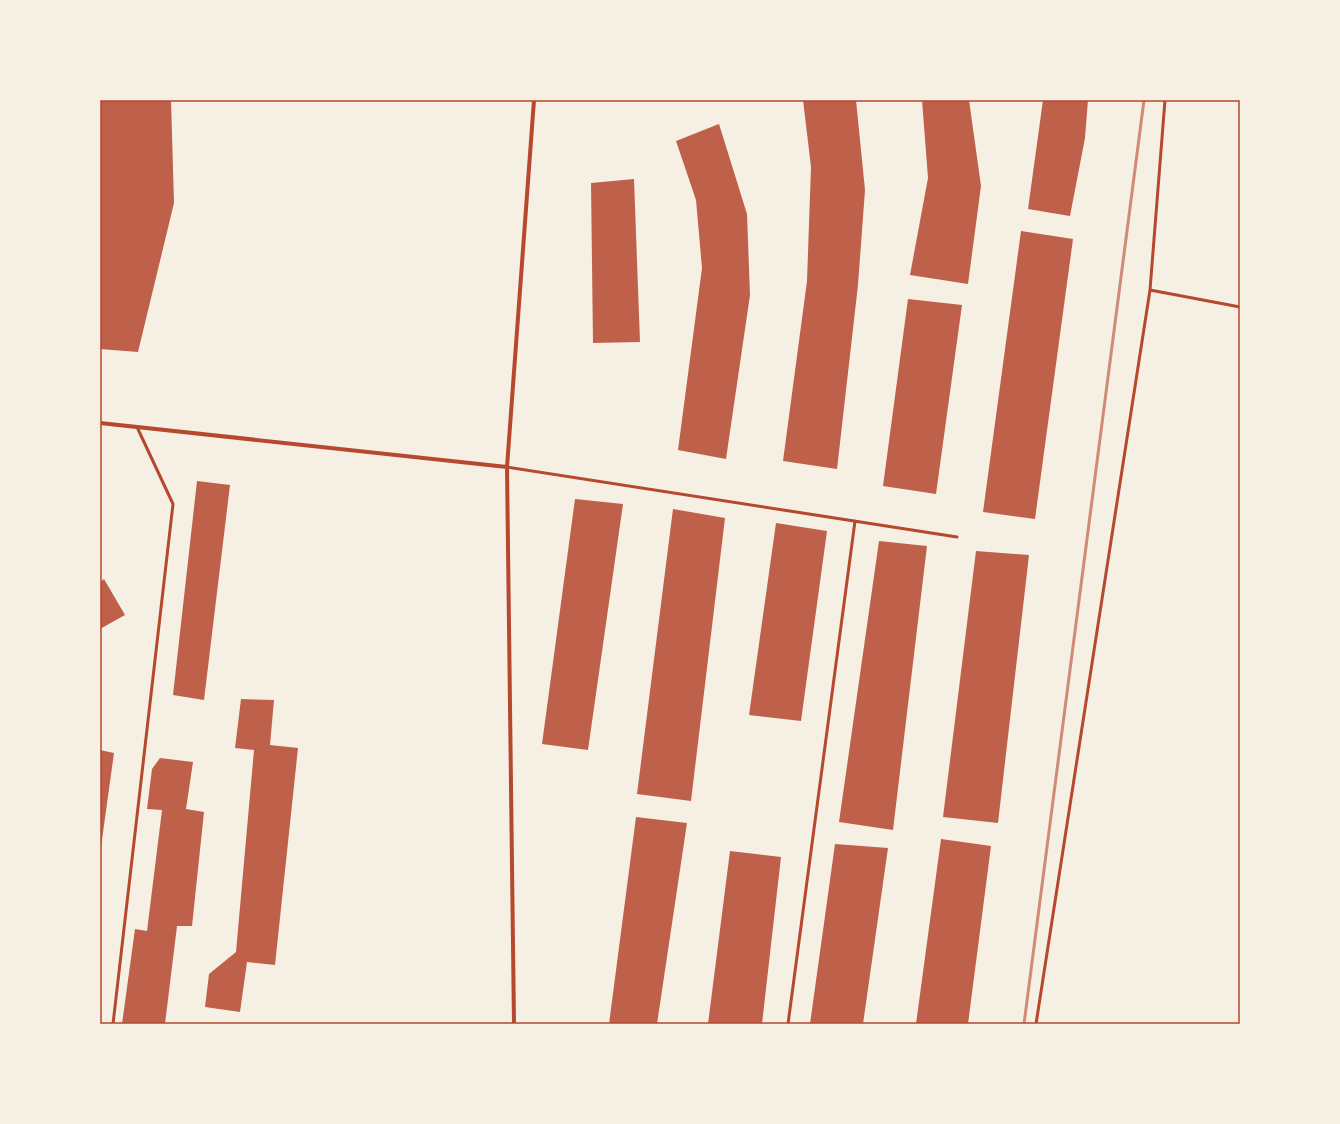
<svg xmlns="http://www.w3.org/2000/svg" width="1340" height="1124" font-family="Bitter,serif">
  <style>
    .building { fill: #bf614a }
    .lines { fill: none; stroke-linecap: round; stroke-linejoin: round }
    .service { stroke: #b5482f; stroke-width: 3 }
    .minor { stroke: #b5482f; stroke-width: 4 }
    .rail { stroke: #cf8b77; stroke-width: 3 }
    .neatline { fill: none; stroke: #b5482f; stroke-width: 1.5 }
  </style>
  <rect width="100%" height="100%" fill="#f6efe4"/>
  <!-- building -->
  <path class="building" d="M100,100H171L174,203L138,352L100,349Z
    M803,100H856L865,190L858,285L837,469L783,461L807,281L811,167Z
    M922,100H969L981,186L968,284L910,275L928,178Z
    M1043,100H1088L1085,138L1070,216L1028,209Z
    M719,124L747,214L750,295L726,459L678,450L702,268L696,200L676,141Z
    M634,179L640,342L593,343L591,183Z
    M1021,231L1073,239L1035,519L983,512Z
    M908,299L962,305L936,494L883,486Z
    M197,481L230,485L204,700L173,695Z
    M575,499L623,504L588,750L542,744Z
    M673,509L725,518L691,801L637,794Z
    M776,523L827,531L801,721L749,715Z
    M879,541L927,546L893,830L839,822Z
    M976,551L1029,555L998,823L943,817Z
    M104,579L125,615L100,629V582Z
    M241,699L274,700L270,745L298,748L275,965L247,962L240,1012L205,1007L209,974L236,952L254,750L235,748Z
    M100,750L114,753L101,847H100Z
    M160,758L193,762L186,809L204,812L192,926H177L165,1024H122L135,929L147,931L162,810L147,809L152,769Z
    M636,817L687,823L657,1024H609Z
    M941,839L991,846L968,1024H916Z
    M835,844L888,848L863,1024H810Z
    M730,851L781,857L762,1024H708Z"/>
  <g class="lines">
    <!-- service -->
    <path class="service" d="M1165,100L1150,290L1240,307
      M507,467L957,537
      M113,1024L173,504L137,427
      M788,1024L855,521
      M1036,1024L1150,290"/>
    <!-- minor -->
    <path class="minor" d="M100,423L507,467
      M514,1024L507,467L534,100"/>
    <!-- rail -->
    <path class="rail" d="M1024,1024L1144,100"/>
  </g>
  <!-- border -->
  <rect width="1340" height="1124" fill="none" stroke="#f6efe4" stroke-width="202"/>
  <rect x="101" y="101" width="1138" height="922" class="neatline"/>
</svg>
